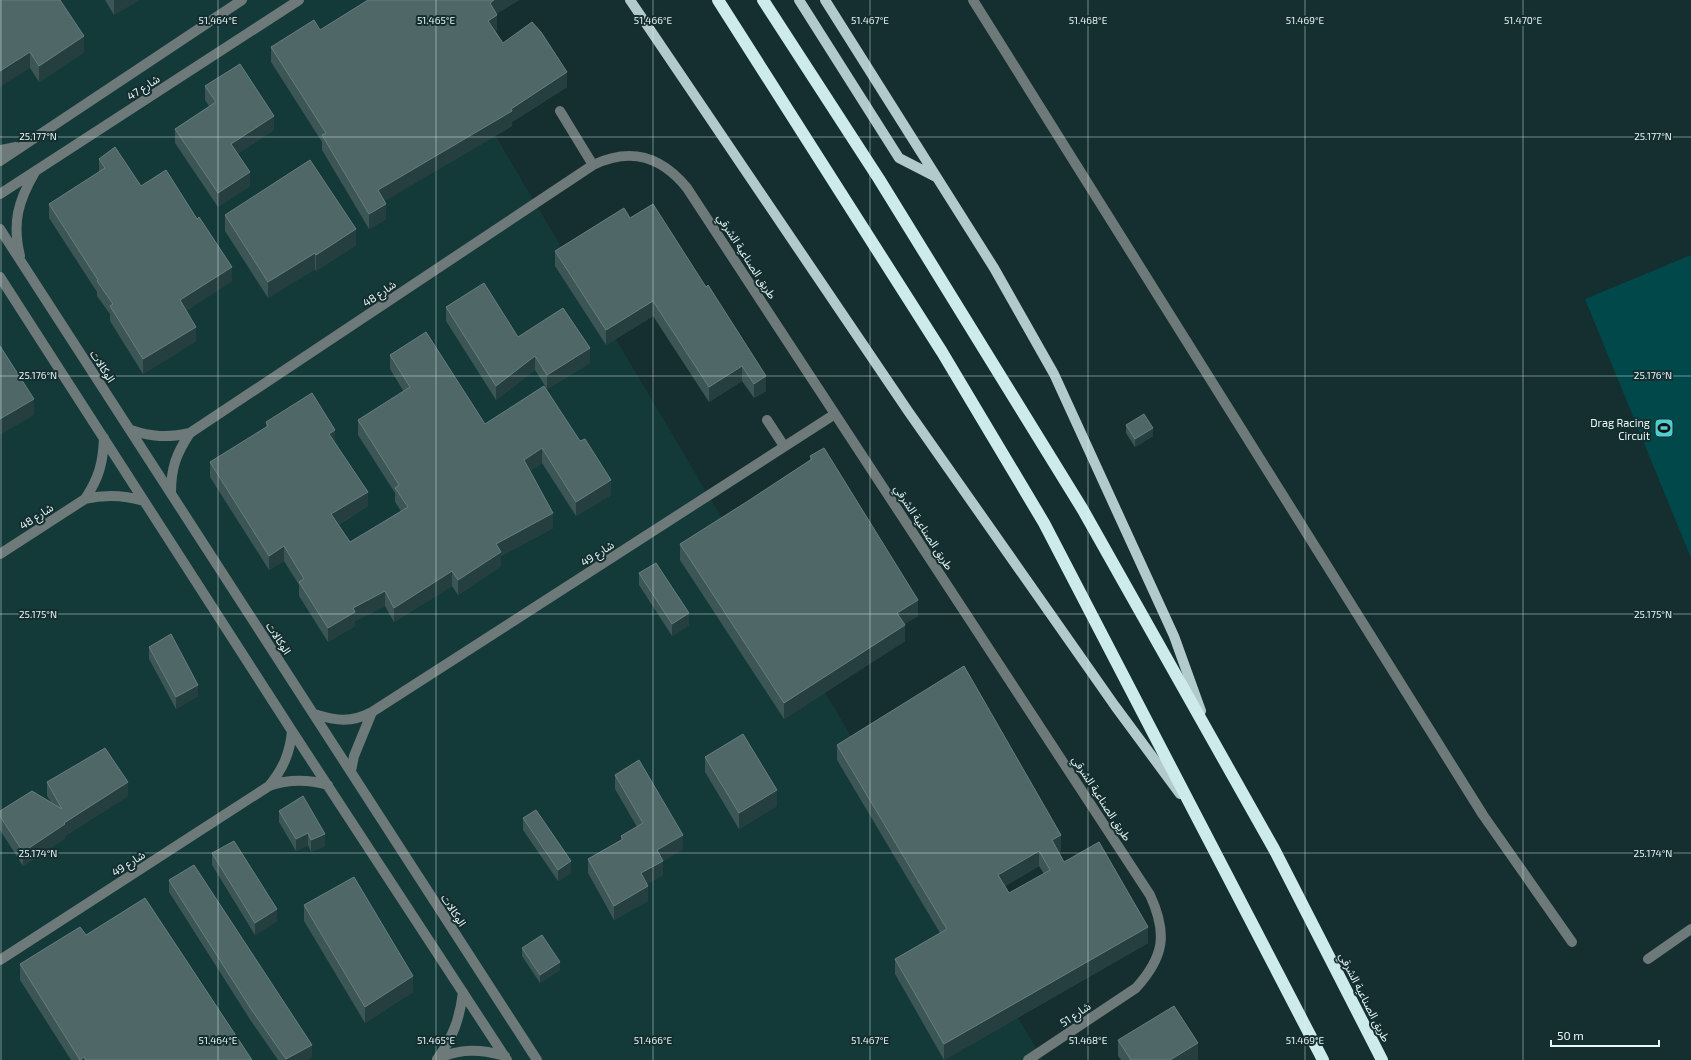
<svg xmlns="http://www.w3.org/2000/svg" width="1691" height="1060" font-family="'Exo 2','Noto Sans Arabic',sans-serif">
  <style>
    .built { fill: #143939 }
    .green { fill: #00484a }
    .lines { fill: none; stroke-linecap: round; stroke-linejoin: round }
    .minor { stroke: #6e7979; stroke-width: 10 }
    .major { stroke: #b2cacb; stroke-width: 10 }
    .highway { stroke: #cdebeb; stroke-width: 12 }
    .wall { fill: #3c5555; fill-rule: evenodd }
    .shaded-wall { fill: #253e3f }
    .building { fill: #4f6767; stroke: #677e7e; fill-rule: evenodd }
    .ticks { fill: none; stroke: #e9f8f8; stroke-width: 1; stroke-opacity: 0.45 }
    .labels { text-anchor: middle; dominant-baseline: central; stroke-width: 4; stroke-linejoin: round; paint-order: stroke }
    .street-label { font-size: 11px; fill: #e9f8f8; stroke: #152e2f }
    .poi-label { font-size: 11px; fill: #e9f8f8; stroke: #152e2f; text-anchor: end }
    .ticks-label { font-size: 10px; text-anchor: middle; fill: #e9f8f8; stroke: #152e2f; stroke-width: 4; stroke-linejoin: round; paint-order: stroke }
  </style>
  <rect width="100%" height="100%" fill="#152e2f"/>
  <!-- built -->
  <path class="built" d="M0,0H415L1043,1060H0Z"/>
  <!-- green -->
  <path class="green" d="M1691,255V558L1585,299Z"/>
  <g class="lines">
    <!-- minor -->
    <path class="minor" d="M973,0L1483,815L1572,942
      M560,111L593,165
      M0,150L16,147
      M0,161L242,0
      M0,194L299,0
      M0,229L537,1060
      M20,256C12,223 18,201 35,172
      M0,277L292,731L507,1060
      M767,420L784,446
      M131,430C151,437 168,438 190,433L593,165C631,147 661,156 687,188L1150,895C1168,934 1164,957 1136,988L1028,1060
      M171,493C171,468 176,454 190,433
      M85,499C99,478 103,463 104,438
      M0,554L85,499C106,494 124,495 144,501
      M314,714C337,721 351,723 372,712L835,414
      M351,771L354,756L372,712
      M269,786C283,769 290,753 292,731
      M1648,959L1691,929
      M0,960L269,786C289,779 307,779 328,785
      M438,1058C453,1037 460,1018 463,992
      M437,1059C460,1048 481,1049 505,1056"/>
    <!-- major -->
    <path class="major" d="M630,0L908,411L1115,706L1180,794
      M799,0L899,158L936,177
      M825,0L994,268L1054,374L1174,636L1201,711"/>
    <!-- highway -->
    <path class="highway" d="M718,0L942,352L1044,523L1323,1060
      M763,0L879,179L1083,510L1274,849L1382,1060"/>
  </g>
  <!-- wall -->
  <path class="wall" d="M0,0L84,52L39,82L30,68Z
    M105,0H139L114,15Z
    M368,0H519L496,14L497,30L495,31L503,43L567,87L512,122V126L384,201L386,219L369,229L322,150V142L271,62V47L320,30Z
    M205,86L274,130L237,154L250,186L218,207L175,143V129L209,106L205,100Z
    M99,159L141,186L232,281L186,311L196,341L143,374L110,321V314L97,296V292L49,218V204L99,173Z
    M225,215L356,245L316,271L315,269L268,298L225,231Z
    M630,218L766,391L754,398L742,381L709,402L653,316L606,345L555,266V251Z
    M446,307L518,337L590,363L547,389L535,370L496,400L446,321Z
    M390,355L485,424L544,386L611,495L576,516L542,463L530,471L553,528L501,556V566L458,595L452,586L394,622L385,606L355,621V626L328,642L299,596V585L284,561L269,570L210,477V462L266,427V422L335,443L368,506L338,525L350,542L401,511L395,502V493L358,435V420L404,392L390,369Z
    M1126,425L1153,436L1135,447L1126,433Z
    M810,456L918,616L904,624L905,641L784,719L680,560V544L748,501L810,460Z
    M639,573L689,625L672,636L639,585Z
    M149,647L198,696L176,709L149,659Z
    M837,745L1061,850L1059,852L1064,862L1148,943L944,1060L895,974V959L940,933L837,760ZM1039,866L1044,874L1009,893L1005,886Z
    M705,757L777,806L739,829L705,772Z
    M615,775L683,849L663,861V875L647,884L648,901L614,920L588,873V859L621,840V836L637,827L615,789Z
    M47,782L128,796L65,836V838L23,866L0,830V811L51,802L47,796Z
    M279,811L325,846L311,852L308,845L296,851L279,822Z
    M523,818L571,873L558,881L523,830Z
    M212,853L277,921L255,935L212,865Z
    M169,880L312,1057L306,1060H278L251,1021L169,892Z
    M304,905L413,992L365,1023L304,921Z
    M86,935L252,1060H71L20,980V964Z
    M522,948L560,970L540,983L522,956Z
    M1118,1040L1198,1059L1196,1060H1121L1118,1056Z"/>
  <!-- shaded-wall -->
  <path class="shaded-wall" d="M114,0H139L114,15Z
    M494,0H519L490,18V3Z
    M497,15V30L488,36V21Z
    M84,36V52L39,82V66Z
    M30,52V68L0,87V71Z
    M567,72V87L512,122V126L378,205V190L511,109Z
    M274,116V130L231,158V144Z
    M250,172V186L218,207V193Z
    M386,204V219L369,229V214Z
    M356,229V245L316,271V255Z
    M315,253V269L268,298V282Z
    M232,267V281L180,315V300Z
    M653,301V316L606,345V330Z
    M196,327V341L143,374V359Z
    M590,348V363L547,389V375Z
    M535,356V370L496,400V386Z
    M742,366V381L709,402V387Z
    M766,376V391L754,398V384Z
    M34,399V415L0,435V419Z
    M1153,428V436L1135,447V439Z
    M335,430V445L329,434Z
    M542,448V463L524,475V460Z
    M611,480V495L576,516V502Z
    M368,492V506L331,529V514Z
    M553,513V528L501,556V566L458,595V580L496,544Z
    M284,546V561L269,570V556Z
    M452,571V586L394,622V608Z
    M385,591V606L355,621V626L328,642V628L353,608Z
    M918,600V616L897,629V613Z
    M689,613V625L672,636V624Z
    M905,625V641L784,719V703Z
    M198,685V696L176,709V697Z
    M128,782V796L65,836V838L23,866V852L64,823Z
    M777,790V806L739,829V813Z
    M308,833V845L296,851V839Z
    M325,834V846L311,852V840Z
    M683,835V849L663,861V875L641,888V873L657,850Z
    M1061,835V850L1052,855V840Z
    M1039,851V866L998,891V875Z
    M571,861V873L558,881V870Z
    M648,886V901L614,920V906Z
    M277,909V921L255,935V923Z
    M1148,927V943L944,1060V1044Z
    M560,962V970L540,983V975Z
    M413,976V992L365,1023V1007Z
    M1198,1043V1059L1196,1060H1170Z
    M312,1045V1057L306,1060H286V1059Z
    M84,1057V1060H80Z"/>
  <!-- building -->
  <path class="building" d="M0,0H60L84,36L39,66L30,52L0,71Z
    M368,0H494L490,3L497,15L488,21L503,43L532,22L541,32L567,72L511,109L512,111L378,190L386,204L369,214L322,135L326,133L271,47L314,20L320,30Z
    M240,64L274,116L231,144L250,172L218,193L175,129L216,102L205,86Z
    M115,147L141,186L166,170L197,219L199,217L232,267L180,300L196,327L143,359L110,306L113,304L97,281L98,280L49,204L105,168L99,159Z
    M310,160L356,229L316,255L315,253L268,282L225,215Z
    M653,204L706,287L708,285L766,376L754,384L742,366L709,387L653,301L606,330L555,251L624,208L630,218Z
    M484,283L518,337L563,308L590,348L547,375L535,356L496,386L446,307Z
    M426,332L485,424L544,386L580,441L585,439L611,480L576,502L542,448L524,460L553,513L496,544L501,552L458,580L452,571L394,608L385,591L353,608L355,612L328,628L299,582L304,579L284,546L269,556L210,462L268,426L266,422L312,393L335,430L329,434L368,492L331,514L350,542L408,507L395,488L399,485L358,420L410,387L390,355Z
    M0,346L34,399L0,419Z
    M1144,414L1153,428L1135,439L1126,425Z
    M824,448L918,600L897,613L905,625L784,703L680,544L748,501L812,459L810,456Z
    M656,563L689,613L672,624L639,573Z
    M171,634L198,685L176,697L149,647Z
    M964,666L1061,835L1052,840L1064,862L1099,842L1148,927L944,1044L895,959L947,929L837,745ZM1039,851L1050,870L1009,893L998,875Z
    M743,734L777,790L739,813L705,757Z
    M105,748L128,782L64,823L65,824L23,852L0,816V811L32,791L62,809L47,782Z
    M639,760L683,835L657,850L663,861L641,873L648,886L614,906L588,859L623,839L621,836L643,823L615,775Z
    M303,796L325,834L311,840L308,833L296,839L279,811Z
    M536,810L571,861L558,870L523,818Z
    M234,841L277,909L255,923L212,853Z
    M194,865L312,1045L286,1059L251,1009L169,880Z
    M354,877L413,976L365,1007L304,905Z
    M145,898L252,1060H86L84,1057L80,1060L20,964L80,927L86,935Z
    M542,935L560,962L540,975L522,948Z
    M1174,1006L1198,1043L1170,1060H1131L1118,1040Z"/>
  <!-- ticks -->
  <path class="ticks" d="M1,0V1060M218,0V1060M436,0V1060M653,0V1060M870,0V1060M1088,0V1060M1305,0V1060M1523,0V1060M0,137H1691M0,376H1691M0,614H1691M0,853H1691"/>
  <!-- icons -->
  <defs>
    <symbol id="stadium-square" viewBox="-11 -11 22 22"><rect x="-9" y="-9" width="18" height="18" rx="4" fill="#52cdcf" stroke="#152e2f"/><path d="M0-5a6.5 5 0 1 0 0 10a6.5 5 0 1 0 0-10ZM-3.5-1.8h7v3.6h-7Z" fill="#111"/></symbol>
  </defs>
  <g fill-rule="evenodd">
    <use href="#stadium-square" x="1653" y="417" width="22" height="22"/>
  </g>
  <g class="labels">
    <!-- street labels -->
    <g class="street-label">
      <text transform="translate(143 87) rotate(-33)">شارع 47</text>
      <text transform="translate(747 256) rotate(57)">طريق الصناعية الشرقي</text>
      <text transform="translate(379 293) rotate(-34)">شارع 48</text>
      <text transform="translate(103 366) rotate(57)">الوكالات</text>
      <text transform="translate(36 516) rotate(-33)">شارع 48</text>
      <text transform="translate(924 527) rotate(57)">طريق الصناعية الشرقي</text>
      <text transform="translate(597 553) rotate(-33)">شارع 49</text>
      <text transform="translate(279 638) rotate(57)">الوكالات</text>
      <text transform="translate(1102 798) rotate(57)">طريق الصناعية الشرقي</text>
      <text transform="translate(128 863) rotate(-33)">شارع 49</text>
      <text transform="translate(454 910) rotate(57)">الوكالات</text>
      <text transform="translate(1365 997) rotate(63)">طريق الصناعية الشرقي</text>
      <text transform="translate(1075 1014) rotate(-34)">شارع 51</text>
    </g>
    <!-- poi labels -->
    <g class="poi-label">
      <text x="1650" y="422">Drag Racing<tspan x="1650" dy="13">Circuit</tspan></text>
    </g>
  </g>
  <g class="ticks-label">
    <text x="218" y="24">51.464°E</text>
    <text x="436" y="24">51.465°E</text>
    <text x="653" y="24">51.466°E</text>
    <text x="870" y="24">51.467°E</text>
    <text x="1088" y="24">51.468°E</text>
    <text x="1305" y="24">51.469°E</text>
    <text x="1523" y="24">51.470°E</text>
    <text x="38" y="140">25.177°N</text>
    <text x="1653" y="140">25.177°N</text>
    <text x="38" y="379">25.176°N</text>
    <text x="1653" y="379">25.176°N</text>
    <text x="38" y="618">25.175°N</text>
    <text x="1653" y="618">25.175°N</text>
    <text x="38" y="857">25.174°N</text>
    <text x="1653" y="857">25.174°N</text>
    <text x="218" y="1044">51.464°E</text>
    <text x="436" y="1044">51.465°E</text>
    <text x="653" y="1044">51.466°E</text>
    <text x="870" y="1044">51.467°E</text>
    <text x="1088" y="1044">51.468°E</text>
    <text x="1305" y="1044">51.469°E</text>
  </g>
  <!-- scale -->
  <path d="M1551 1040v6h108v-6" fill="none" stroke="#e9f8f8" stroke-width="2"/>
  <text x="1557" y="1040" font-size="12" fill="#e9f8f8" stroke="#152e2f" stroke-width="3" paint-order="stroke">50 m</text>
</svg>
